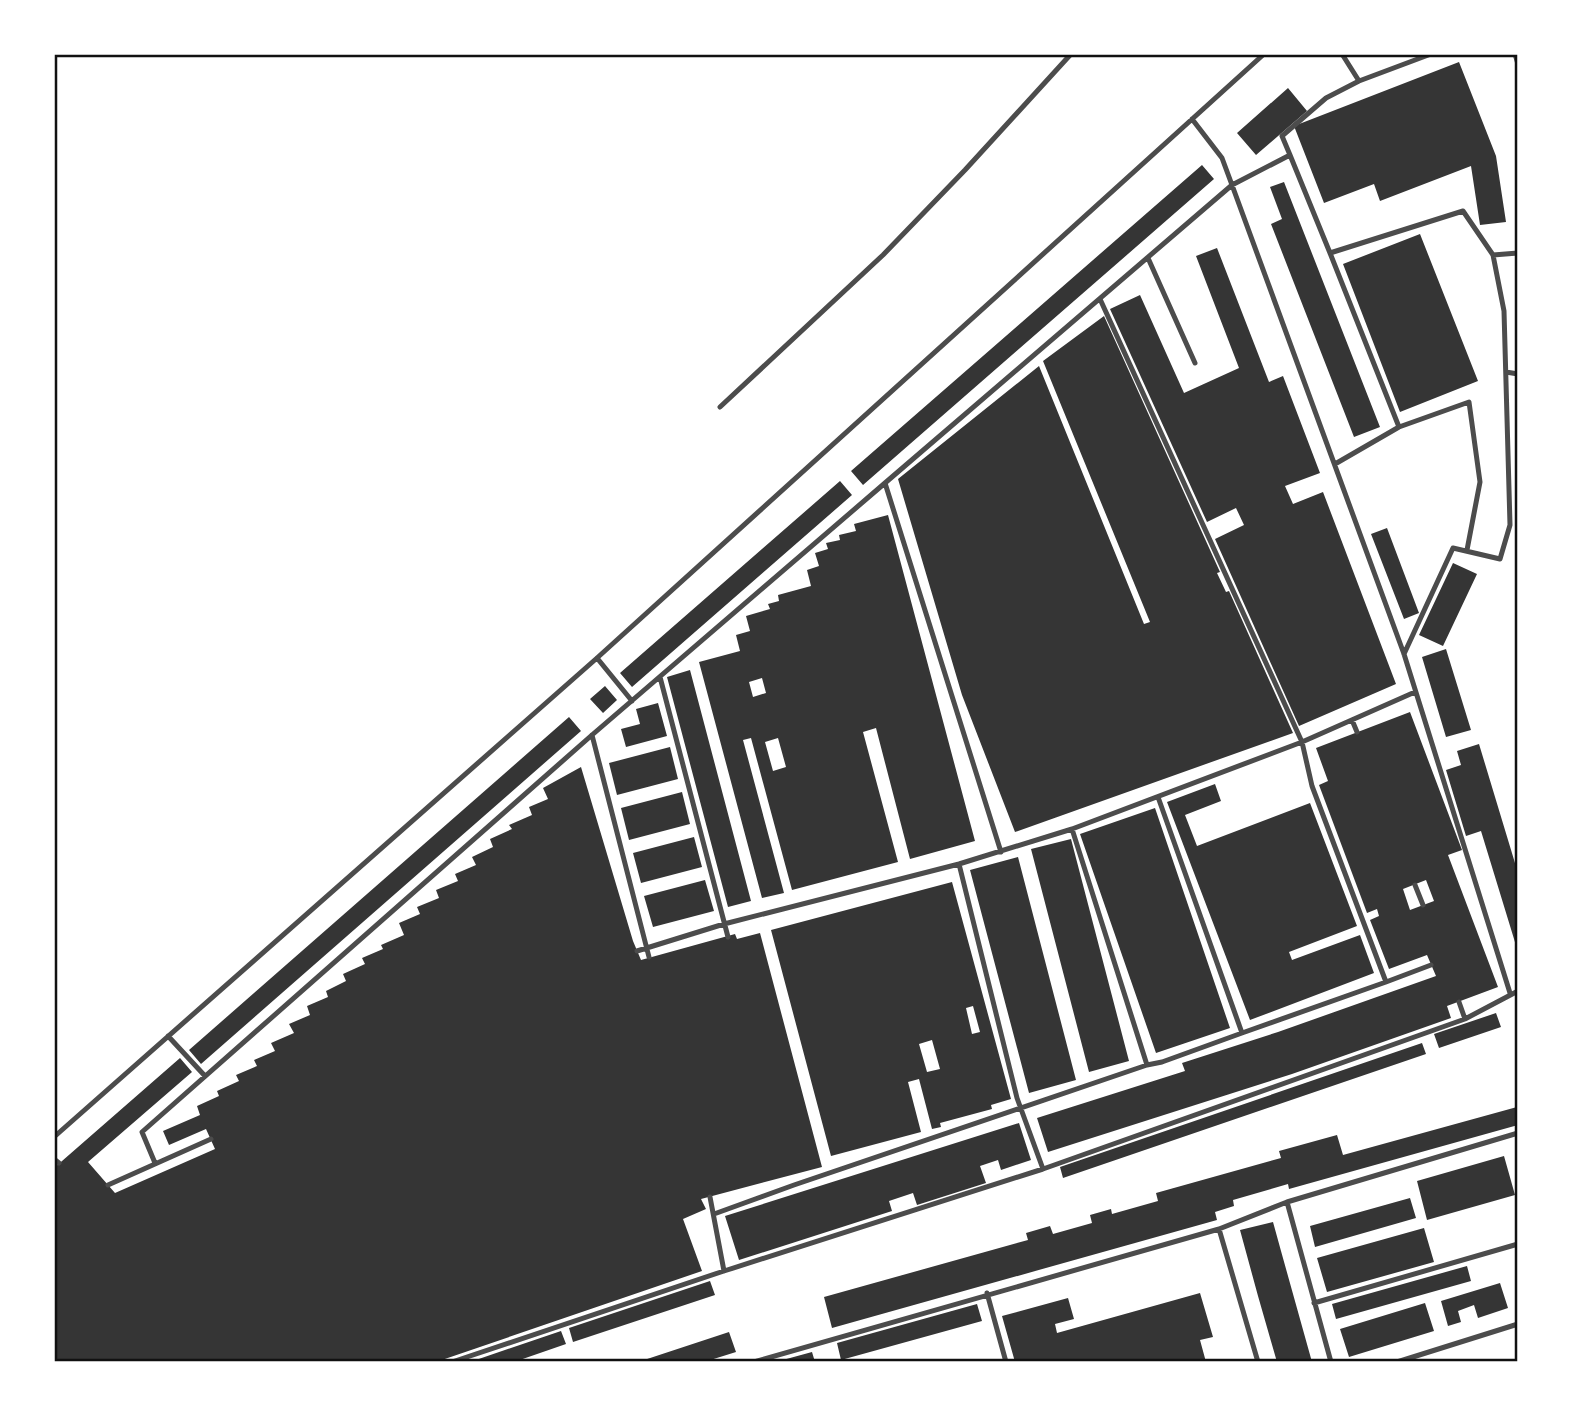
<svg xmlns="http://www.w3.org/2000/svg" width="1572" height="1416" font-family="'Alegreya Sans',sans-serif">
  <style>
    .building { fill: #353535; fill-rule: evenodd }
    .lines { fill: none; stroke-linecap: round; stroke-linejoin: round }
    .service { stroke: #4c4c4c; stroke-width: 5 }
    .neatline { fill: none; stroke: #111; stroke-width: 2.5 }
  </style>
  <rect width="100%" height="100%" fill="#fff"/>
  <!-- building -->
  <path class="building" d="M1459,62L1496,156L1506,222L1480,225L1471,166L1380,201L1374,184L1324,203L1294,126Z
    M1288,88L1307,111L1256,155L1237,133Z
    M1202,165L1214,179L863,485L851,471Z
    M1284,182L1380,427L1354,437L1271,224L1282,219L1270,187Z
    M1420,234L1478,381L1400,412L1343,264Z
    M1217,248L1269,382L1283,376L1320,473L1285,486L1293,504L1323,492L1396,684L1299,726L1215,539L1244,525L1236,508L1207,522L1110,309L1140,295L1184,393L1239,368L1196,256Z
    M1104,316L1220,572L1217,573L1226,592L1229,591L1293,733L1015,832L962,695L898,479L1039,366L1144,624L1150,622L1043,361Z
    M840,481L852,495L632,687L620,673Z
    M888,515L975,841L910,859L876,728L863,732L898,862L792,890L751,738L743,740L784,893L762,898L699,662L740,651L736,635L750,631L746,616L770,609L768,604L779,601L778,595L811,586L807,570L819,566L815,553L828,549L826,543L840,540L839,535L856,531L854,524ZM762,678L766,693L753,697L749,682ZM778,738L786,767L773,771L765,742Z
    M1387,528L1419,613L1404,619L1371,534Z
    M1453,563L1477,574L1443,646L1419,635Z
    M1446,649L1471,730L1446,737L1422,657Z
    M690,670L751,901L728,907L667,677Z
    M605,686L617,700L603,713L590,699Z
    M658,703L667,736L626,747L621,729L640,724L636,709Z
    M1410,712L1462,850L1448,855L1498,987L1447,1006L1451,1018L1292,1074L1048,1152L1037,1118L1185,1071L1182,1063L1278,1032L1436,976L1427,955L1389,969L1370,920L1379,916L1377,909L1367,913L1319,785L1328,781L1316,748ZM1426,880L1434,901L1410,910L1403,889Z
    M569,717L581,731L201,1064L189,1050Z
    M1479,744L1518,873V952L1481,831L1466,836L1446,770L1461,765L1457,751Z
    M670,747L678,779L617,795L609,763Z
    M581,767L633,941L641,960L735,934L737,939L760,933L822,1167L701,1199L706,1209L683,1219L702,1271L436,1362H54V1168L180,1058L192,1072L88,1162L115,1193L215,1149L206,1129L169,1145L163,1131L200,1115L197,1106L219,1096L217,1091L239,1081L236,1075L257,1066L254,1060L275,1051L271,1043L294,1033L289,1024L310,1015L307,1006L328,997L326,991L346,981L343,974L365,964L362,958L383,949L381,945L404,935L399,923L420,914L417,907L439,898L436,890L458,881L455,874L476,865L472,857L493,847L490,839L512,829L509,825L532,815L529,807L548,799L543,788Z
    M1215,784L1221,801L1185,815L1197,846L1310,803L1357,926L1289,952L1292,960L1360,935L1374,973L1250,1020L1167,802Z
    M682,792L690,824L629,840L621,808Z
    M1155,808L1230,1028L1156,1053L1080,834Z
    M694,837L702,867L641,883L633,853Z
    M1071,839L1129,1061L1089,1072L1031,849Z
    M1018,857L1076,1080L1029,1093L970,870Z
    M705,880L714,911L653,927L644,896Z
    M952,882L1011,1099L991,1105L992,1109L940,1123L941,1127L932,1129L919,1079L908,1082L921,1132L831,1156L771,930ZM973,1006L980,1032L972,1034L966,1008ZM932,1040L940,1069L927,1072L919,1044Z
    M1496,1013L1501,1027L1439,1048L1434,1034Z
    M1422,1043L1426,1054L1063,1178L1060,1167Z
    M1517,1107L1518,1125L1289,1189L1288,1184L1233,1200L1234,1206L1215,1212L1217,1220L832,1328L824,1297L1028,1240L1026,1233L1050,1226L1053,1234L1092,1223L1090,1215L1111,1209L1112,1214L1158,1201L1156,1193L1281,1158L1279,1151L1337,1135L1343,1155Z
    M1019,1123L1031,1160L1001,1170L998,1160L980,1166L986,1183L917,1205L913,1193L889,1201L892,1211L739,1260L725,1216Z
    M1504,1156L1515,1195L1427,1220L1417,1181Z
    M1410,1198L1416,1218L1315,1247L1310,1226Z
    M1273,1222L1281,1251L1312,1362H1277L1258,1296L1240,1230Z
    M1424,1228L1434,1262L1327,1292L1317,1258Z
    M1467,1266L1471,1281L1336,1319L1332,1304Z
    M710,1281L715,1295L573,1342L569,1328Z
    M1500,1283L1508,1308L1478,1318L1474,1305L1458,1311L1461,1322L1448,1326L1441,1301Z
    M1200,1293L1213,1337L1200,1340L1206,1362H1015L1002,1316L1068,1298L1074,1319L1055,1324L1057,1333Z
    M1425,1303L1434,1331L1349,1357L1340,1329Z
    M977,1304L982,1321L841,1360L837,1343Z
    M561,1331L566,1344L514,1362H470Z
    M729,1332L736,1352L704,1362H638Z
    M812,1352L815,1362H779V1361Z"/>
  <g class="lines">
    <!-- service -->
    <path class="service" d="M1342,54L1359,81L1431,54
      M1515,54L1518,64
      M1192,119L1222,158L1232,185L1290,155L1330,253L1463,211L1493,255L1504,311L1510,525L1500,559L1453,548L1404,654
      M1290,155L1282,136L1326,98L1359,81
      M1330,253L1399,427L1469,402L1480,482L1467,550
      M1493,255L1518,253
      M1148,258L1195,363
      M1100,299L1302,742L1312,786L1386,982L1242,1033L1158,797
      M1506,372L1518,374
      M720,407L883,255L965,170L1071,54
      M1335,464L1399,427
      M597,658L632,701
      M660,677L728,937
      M1352,720L1357,732
      M592,735L649,957
      M1001,852L885,483L1232,185L1404,654L1510,993
      M959,864L1017,1098L1043,1169
      M1415,885L1423,905
      M637,951L724,924L959,864L1072,829L1302,742L1415,692
      M1386,982L1431,965
      M1459,1002L1465,1019
      M168,1036L205,1076
      M1147,1065L1162,1062L1242,1033
      M54,1137L597,658L1264,54
      M54,1159L59,1163
      M155,1163L142,1132L592,735L885,483
      M108,1185L211,1139
      M710,1197L724,1271
      M1287,1202L1331,1362
      M714,1214L794,1185L1147,1065L1072,829
      M1219,1229L1258,1362
      M987,1293L1006,1362
      M1314,1303L1518,1244
      M452,1362L724,1271L1043,1169L1465,1019L1518,991
      M754,1362L1219,1229L1287,1202L1518,1133
      M1397,1362L1518,1324"/>
  </g>
  <!-- border -->
  <rect width="1572" height="1416" fill="none" stroke="#ffffff" stroke-width="112"/>
  <rect x="56" y="56" width="1460" height="1304" class="neatline"/>
</svg>
